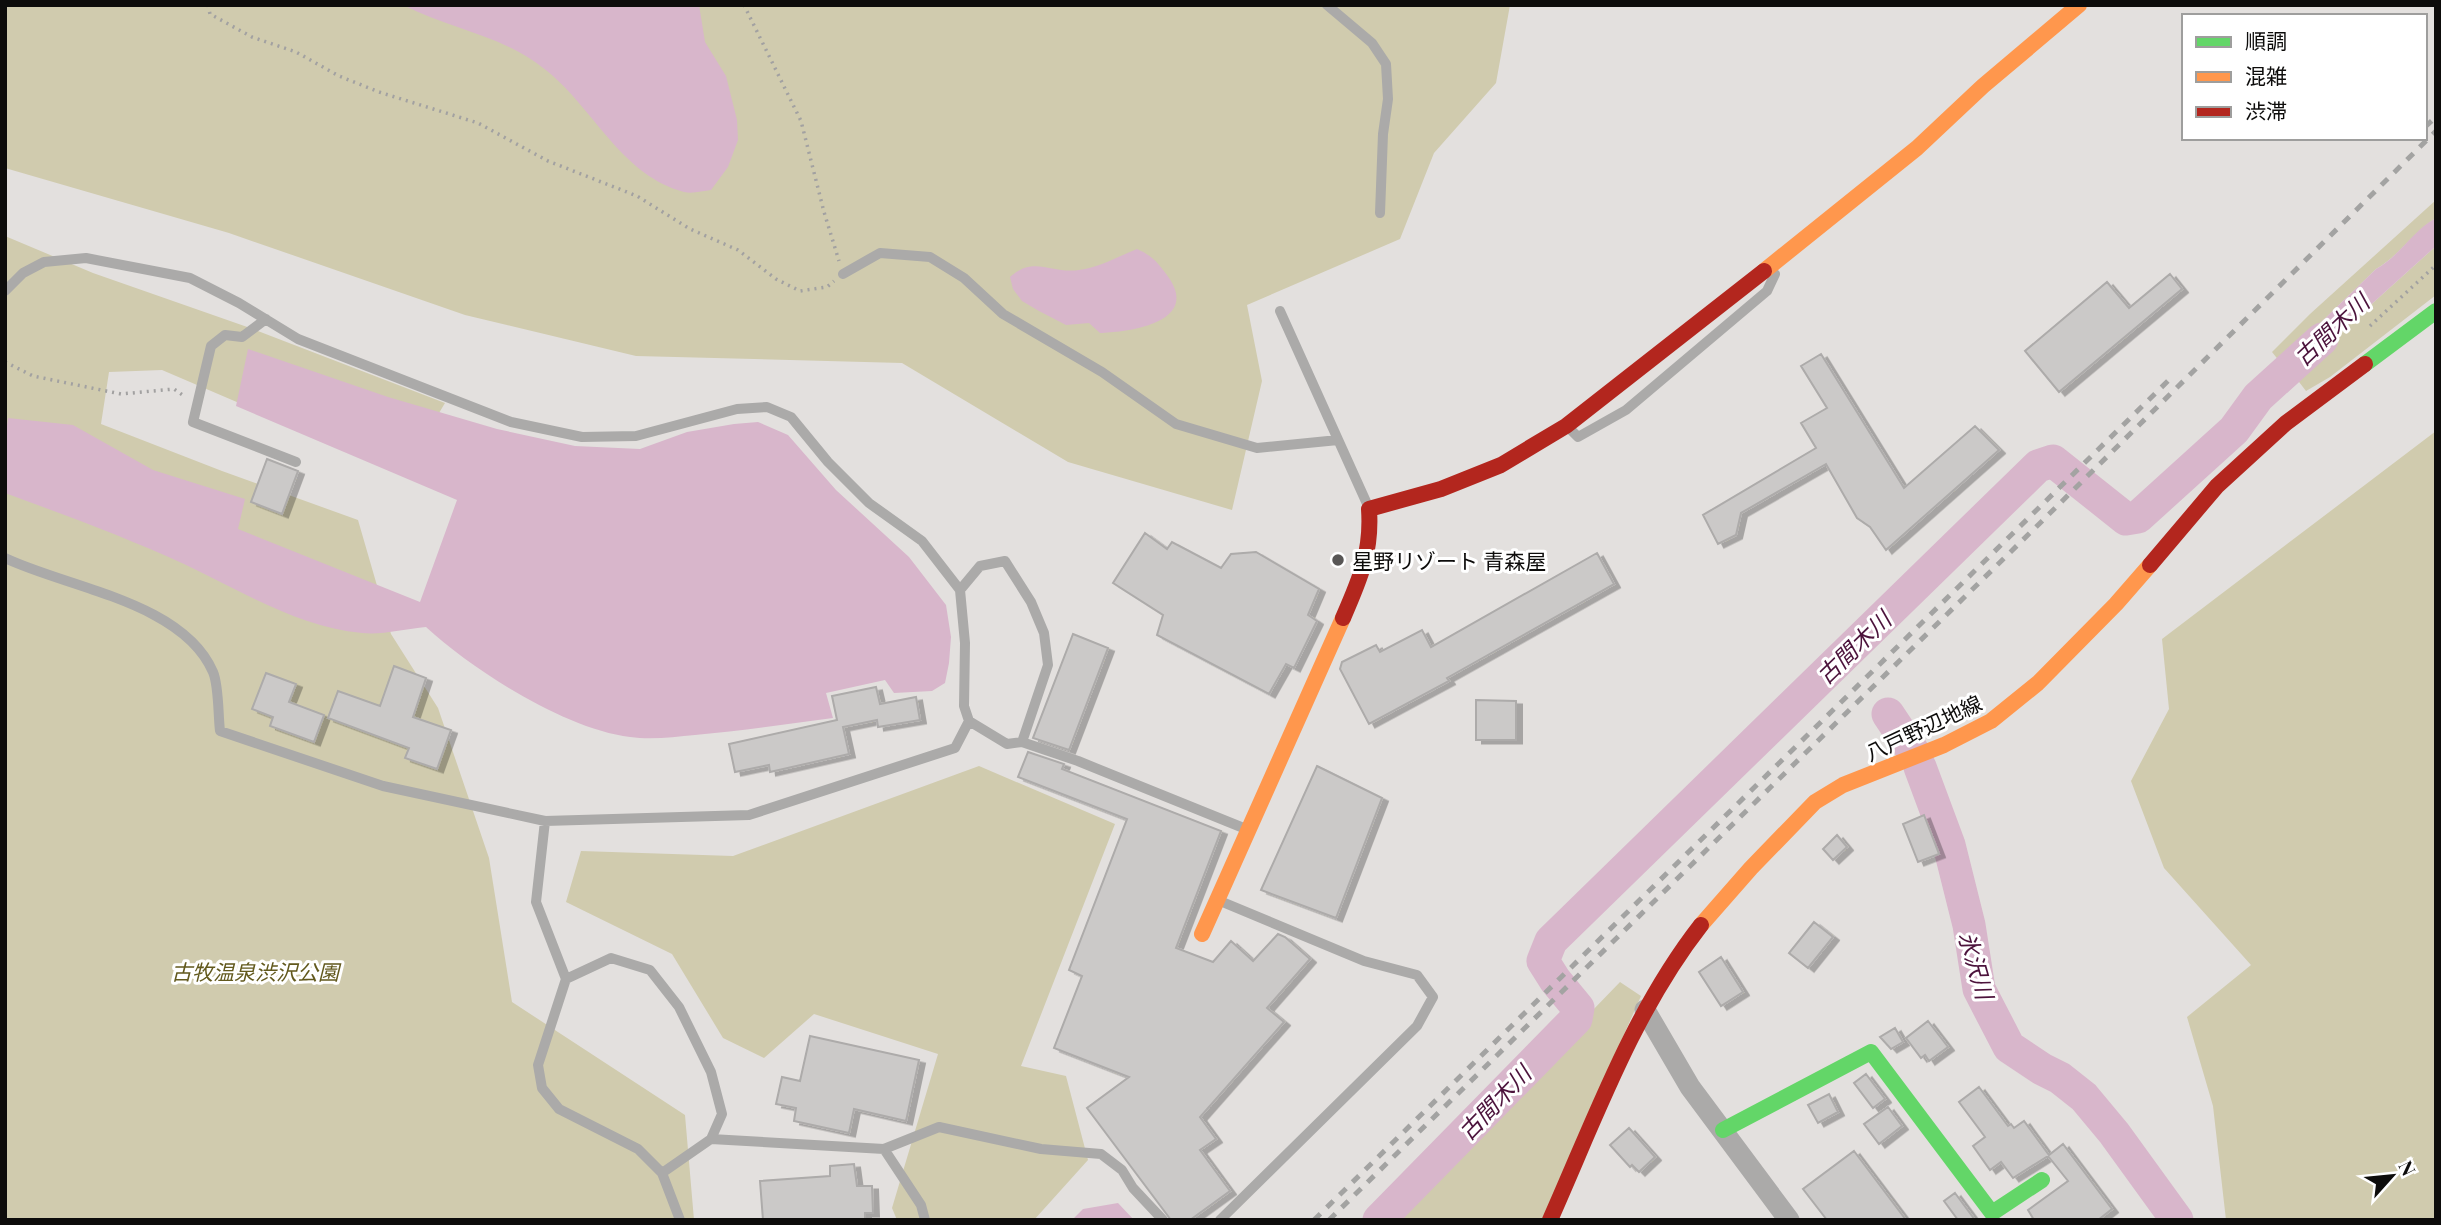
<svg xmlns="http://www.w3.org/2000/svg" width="2441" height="1225" font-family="'Playfair Display','Noto Sans JP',serif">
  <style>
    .green { fill: #d0cbae }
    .water { fill: #d8b6cb }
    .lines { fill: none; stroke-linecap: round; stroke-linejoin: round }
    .river { stroke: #d8b6cb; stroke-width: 33 }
    .building { fill: #cbc9c8; stroke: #adabaa; stroke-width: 2; filter: url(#shadow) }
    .path { stroke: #a2a1a1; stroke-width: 3.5; stroke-dasharray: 2 5; stroke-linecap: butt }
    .lane { stroke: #abaaa9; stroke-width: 10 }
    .street { stroke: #abaaa9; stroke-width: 21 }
    .fast { stroke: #63d668; stroke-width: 16 }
    .slow { stroke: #ff974d; stroke-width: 16 }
    .jam { stroke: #b3261e; stroke-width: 16 }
    .rail { stroke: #a3a3a2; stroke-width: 5; stroke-dasharray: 9 9; stroke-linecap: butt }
    .poi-dot { fill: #585655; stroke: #fff; stroke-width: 2.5 }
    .labels { text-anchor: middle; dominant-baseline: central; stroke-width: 6; stroke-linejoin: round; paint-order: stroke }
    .poi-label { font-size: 21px; fill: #0d0c0b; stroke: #fff; text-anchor: start }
    .street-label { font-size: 21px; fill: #0d0c0b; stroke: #fff }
    .park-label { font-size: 21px; font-style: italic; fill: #62591d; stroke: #fff }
    .water-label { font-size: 23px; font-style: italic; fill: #4c133c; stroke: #fff }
  </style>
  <defs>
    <filter id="shadow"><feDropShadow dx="6" dy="3.5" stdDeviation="0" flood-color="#0004"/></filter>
  </defs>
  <rect width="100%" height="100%" fill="#e3e0de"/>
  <!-- green -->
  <path class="green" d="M5,5H1510L1496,83L1434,153L1400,239L1247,305L1262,381L1232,510L1068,462L902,363L636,356L465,315L229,233L5,168Z
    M2436,200V218C2413,232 2399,256 2376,269L2280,362L2272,352L2310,314Z
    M5,236L93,273L253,329L445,403L403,473L162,370L109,372L101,424L222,471L358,520L391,634L438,708L489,858L512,1002L685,1115L694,1220H5Z
    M2436,246V295L2330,377L2306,391L2296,378L2334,338Z
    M2436,431V1220H2226L2213,1106L2187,1017L2251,965L2164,868L2131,781L2169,709L2162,639Z
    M979,766L1115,824L1021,1066L1066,1076L1088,1160L1034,1220H897L892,1208L938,1054L814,1014L764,1058L723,1038L672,954L566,902L581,851L733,856Z
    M1620,982L1641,996L1542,1220H1390Z"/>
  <!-- water -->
  <path class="water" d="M403,5H699L705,42L726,76L737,120L738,140L728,167L711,190C703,191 692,194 684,192C624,176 596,114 553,76C505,34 456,32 403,5Z
    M2436,218V246L2334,338L2296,378L2280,362L2376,269C2400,256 2412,231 2436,218Z
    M1137,249C1153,256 1159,264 1169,278C1199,322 1131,332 1100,333L1089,323L1066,325L1039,311L1022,301L1013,289L1010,277C1034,255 1051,274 1079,270C1100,267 1117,257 1137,249Z
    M248,349L388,397L497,429L575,446L640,449L687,432L734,424L758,422L788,435L836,490L909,557L946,605L951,637L949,663L945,683L932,691L894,693L885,680L826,693L833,718C787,724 741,731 695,735C674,737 651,740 630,737C565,729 474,671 426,627C405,629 382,635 362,633C298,627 241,591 184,564C125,537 65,515 5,493V441L8,418L73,425L153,470L245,499L238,529L420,602L457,500L236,406Z
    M1118,1203L1134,1220H1072L1083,1209Z"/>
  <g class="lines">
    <!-- river -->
    <path class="river" d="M1888,714L1914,753
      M1920,767L1949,845L1969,925L1979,989L2009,1047L2042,1069L2060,1078L2084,1097L2114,1133L2177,1220
      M1379,1220L1576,1019L1578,1008L1555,980L1543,961L1551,941L2038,466L2053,461L2126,519L2138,517L2234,430L2258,397L2322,339"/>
  </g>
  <!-- building -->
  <path class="building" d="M2170,274L2182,289L2059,392L2025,351L2107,282L2129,308Z
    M1821,354L1904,488L1975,426L1999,450L1886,550L1870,527L1857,518L1826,464L1741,513L1736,535L1718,544L1703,515L1816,448L1801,423L1827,408L1801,366Z
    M267,459L298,471L282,514L251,502Z
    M1145,533L1167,549L1172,542L1221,568L1231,554L1256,552L1319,589L1308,615L1317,621L1294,668L1286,664L1269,694L1157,635L1163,615L1113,583Z
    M1597,553L1614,584L1447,678L1449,681L1369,724L1340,669L1342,662L1376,645L1380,652L1422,630L1431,647Z
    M1073,634L1108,648L1069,750L1033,738Z
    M394,666L426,678L413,717L451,730L437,769L405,758L409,748L328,718L338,691L380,706Z
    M266,673L296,684L289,702L324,715L314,742L270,726L273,717L252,709Z
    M876,687L880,704L916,697L920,720L878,727L877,720L843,727L849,754L770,772L769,765L735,772L729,744L837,720L832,696Z
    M1476,700L1516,701V740H1476Z
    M1028,752L1064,764L1062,769L1221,831L1176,948L1213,962L1231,941L1253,961L1278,934L1285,937L1310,959L1267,1008L1284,1022L1200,1117L1216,1139L1200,1150L1230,1191L1190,1220H1171L1087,1108L1129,1077L1054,1048L1082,976L1069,970L1127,819L1018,777Z
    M1317,766L1382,798L1336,918L1261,890Z
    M1924,815L1939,854L1918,862L1903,824Z
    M1837,835L1847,847L1833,860L1823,849Z
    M1814,922L1833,937L1808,968L1789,953Z
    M1721,957L1743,992L1721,1006L1699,972Z
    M1928,1021L1948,1047L1929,1061L1925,1055L1921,1058L1906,1038Z
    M1895,1028L1903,1042L1891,1049L1880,1037Z
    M810,1036L919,1060L906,1121L854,1109L849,1133L794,1121L796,1108L776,1104L782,1077L800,1081Z
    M1866,1074L1885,1099L1873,1108L1854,1083Z
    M1979,1087L2008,1126L2011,1124L2014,1128L2024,1121L2049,1155L2063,1144L2112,1209L2098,1220H2034L2028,1210L2068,1181L2048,1156L2013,1178L2001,1162L1990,1170L1973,1146L1985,1137L1959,1102Z
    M1829,1094L1838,1112L1818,1123L1808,1105Z
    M1888,1107L1902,1126L1879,1144L1864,1124Z
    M1629,1128L1655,1157L1639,1172L1632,1165L1630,1167L1610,1145Z
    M1854,1151L1906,1220H1827L1803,1189Z
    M854,1164L857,1186H872L873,1213H865V1220H763L760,1181L830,1176V1166Z
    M1955,1193L1975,1220H1958L1944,1201Z"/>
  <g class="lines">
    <!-- path -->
    <path class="path" d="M208,5L210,14L252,37L296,52L339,76L379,92L478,123L548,161L637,196L690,229L738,250L776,279L800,291L827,287L834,281
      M744,5L801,121L824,212L839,261
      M2370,326L2436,265
      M5,362L33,376L121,394L174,389L184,396"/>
    <!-- lane -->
    <path class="lane" d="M1327,5L1372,43L1386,64L1388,99L1383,134L1380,213
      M843,274L880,253L930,257L964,278L1003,314L1102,372L1176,424L1257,448L1338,440
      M5,291L23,273L44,262L86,258L190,278L239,303L298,339L511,422L582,437L636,436L737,409L767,407L791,417L828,462L869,503L922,541L960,590L965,643L964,706L969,721L955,748L749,815L545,821L383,786L220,731C218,715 219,686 213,672C183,602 68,588 5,558
      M1280,311L1368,506
      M266,319L242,337L225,335L211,346L193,422L296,462
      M1569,428L1578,437L1626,410L1767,291L1775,274
      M960,590L980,566L1005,561L1031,602L1044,633L1048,665L1022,742
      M969,721L1007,744L1022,742L1078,761L1246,829
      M545,821L536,902L566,979L538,1065L542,1088L559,1109L638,1149L662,1173L680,1220
      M1220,901L1364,961L1417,975L1433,997L1417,1026L1220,1220
      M566,979L611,958L650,970L679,1007L711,1072L722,1114L711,1139L662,1173
      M711,1139L884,1149L921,1205L925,1220
      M884,1149L939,1127L1041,1149L1101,1154L1122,1170L1133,1188L1163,1220"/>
    <!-- street -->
    <path class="street" d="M1645,1010L1690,1087L1789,1220"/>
    <!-- fast -->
    <path class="fast" d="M2365,364L2436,311
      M1723,1130L1871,1052L1992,1213L2042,1180"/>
    <!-- slow -->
    <path class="slow" d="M1764,271L1917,148L1983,86L2079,5
      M1701,925L1751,868L1815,802L1843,785L1944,745L1991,721L2038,683L2116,604L2150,565
      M1202,934L1343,618"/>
    <!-- jam -->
    <path class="jam" d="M2150,565L2217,486L2286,423L2365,364
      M1343,618C1360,579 1372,552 1369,509L1441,489L1501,465L1566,426L1764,271
      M1550,1220C1595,1119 1633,1012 1701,925"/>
    <!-- rail -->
    <path class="rail" d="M2425,127L2436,117
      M1314,1220L2173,376
      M1329,1220L2036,527L2436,131"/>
  </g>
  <!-- markers -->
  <circle class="poi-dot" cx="1338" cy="560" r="7"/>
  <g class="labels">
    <!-- poi labels -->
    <g class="poi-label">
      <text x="1352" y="560">星野リゾート 青森屋</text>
    </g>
    <!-- street labels -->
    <g class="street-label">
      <text transform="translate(1923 727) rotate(-25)">八戸野辺地線</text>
    </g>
    <!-- park labels -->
    <g class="park-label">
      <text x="255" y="971">古牧温泉渋沢公園</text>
    </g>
    <!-- water labels -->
    <g class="water-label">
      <text transform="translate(2331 329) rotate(-43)">古間木川</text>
      <text transform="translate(1853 647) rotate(-44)">古間木川</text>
      <text transform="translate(1977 965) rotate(74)">氷沢川</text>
      <text transform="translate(1494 1102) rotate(-46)">古間木川</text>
    </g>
  </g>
  <!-- border -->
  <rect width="2441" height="1225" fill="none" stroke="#0d0c0b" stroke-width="14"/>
  <!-- legend -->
  <rect x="2182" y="14" width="245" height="126" fill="#ffffff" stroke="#9e9e9d" stroke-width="2"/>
  <rect x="2196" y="37" width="35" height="10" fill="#63d668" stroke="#9e9e9d" stroke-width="2"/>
  <text x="2245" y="49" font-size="21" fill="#0d0c0b">順調</text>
  <rect x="2196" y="72" width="35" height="10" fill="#ff974d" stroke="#9e9e9d" stroke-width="2"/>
  <text x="2245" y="84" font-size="21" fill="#0d0c0b">混雑</text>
  <rect x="2196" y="107" width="35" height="10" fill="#b3261e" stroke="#9e9e9d" stroke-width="2"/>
  <text x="2245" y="119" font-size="21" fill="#0d0c0b">渋滞</text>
  <!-- north arrow -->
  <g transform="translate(2392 1176) rotate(63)" stroke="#ffffff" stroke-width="5" paint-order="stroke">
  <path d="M0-5L12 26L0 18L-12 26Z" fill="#0d0c0b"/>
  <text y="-10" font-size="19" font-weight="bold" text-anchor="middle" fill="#0d0c0b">N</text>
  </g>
</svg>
